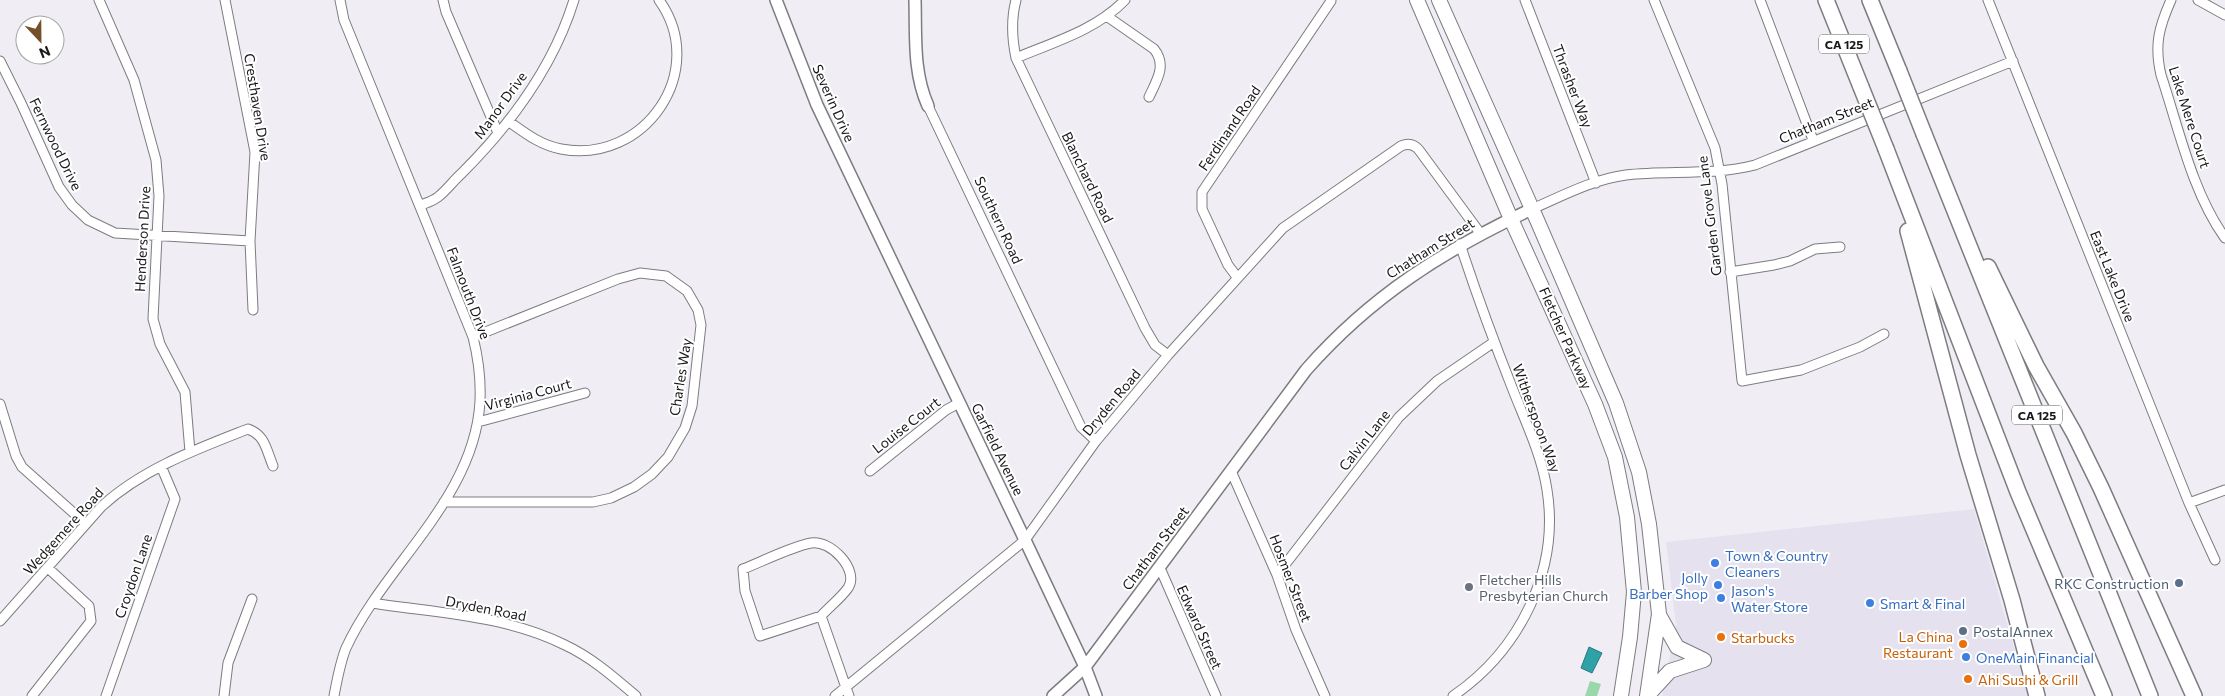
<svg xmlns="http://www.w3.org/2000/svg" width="2225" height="696" font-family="Commissioner,sans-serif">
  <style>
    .built { fill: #e6e1ee }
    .green { fill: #9ad7ab }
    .water { fill: #2ea2a7; stroke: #27797d }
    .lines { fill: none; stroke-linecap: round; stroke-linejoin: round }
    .street-casing { stroke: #7e7b81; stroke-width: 11 }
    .secondary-casing { stroke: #7e7b81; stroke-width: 14 }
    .primary-casing { stroke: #7e7b81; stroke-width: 16 }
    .highway-casing { stroke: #7e7b81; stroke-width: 18 }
    .street { stroke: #fff; stroke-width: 9 }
    .secondary { stroke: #fff; stroke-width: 11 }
    .primary { stroke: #fff; stroke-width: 14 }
    .highway { stroke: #fff; stroke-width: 15 }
    .highway-bridge-casing { stroke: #7e7b81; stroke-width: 18; stroke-linecap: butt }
    .highway-bridge { stroke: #fff; stroke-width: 15 }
    .shop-dot { fill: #3f7fe0; stroke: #fff; stroke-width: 2 }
    .service-dot { fill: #5c6f8a; stroke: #fff; stroke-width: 2 }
    .worship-dot { fill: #6b7280; stroke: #fff; stroke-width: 2 }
    .food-dot { fill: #e8710a; stroke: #fff; stroke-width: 2 }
    .labels { text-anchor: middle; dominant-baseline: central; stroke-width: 4; stroke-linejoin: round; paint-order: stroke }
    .shield { fill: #fff; stroke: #5d5d5f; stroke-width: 1 }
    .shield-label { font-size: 12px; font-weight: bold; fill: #18181a }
    .street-label { font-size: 14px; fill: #18181a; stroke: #fff }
    .shop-label { font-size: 14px; fill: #366cbe; stroke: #fff; text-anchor: start }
    .worship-label { font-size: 14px; fill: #5b616d; stroke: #fff; text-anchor: start }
    .service-label { font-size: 14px; fill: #4e5e75; stroke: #fff; text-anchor: end }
    .food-label { font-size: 14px; fill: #c56008; stroke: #fff; text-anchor: start }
  </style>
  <rect width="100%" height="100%" fill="#f0eef4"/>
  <!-- built -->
  <path class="built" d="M1974,509L2028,696H1662L1676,625L1666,542Z"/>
  <!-- green -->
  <path class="green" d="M1590,681L1601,684L1597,696H1585Z"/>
  <!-- water -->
  <path class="water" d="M1589,647L1602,653L1592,673L1581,668Z"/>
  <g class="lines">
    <defs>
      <path id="street" d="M99,0L134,80L156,160L159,196L153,319L160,344L185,392L190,452
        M225,0L255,152L250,241L253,310
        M443,0L446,12L498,133
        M1016,0C1011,19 1012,39 1016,58L1145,328L1155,345L1168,355
        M1525,0L1596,183
        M1654,0L1715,148L1722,184L1742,381L1801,370L1860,347L1884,334
        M1760,0L1813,140
        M1988,0L2189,503L2215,560
        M2171,0C2159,27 2154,45 2161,75C2179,129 2192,192 2225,238
        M2198,0L2225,15
        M1108,17L1154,49C1167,65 1157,80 1149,97
        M1016,58C1054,42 1096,30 1125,0
        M0,61L21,103L59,187L72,205L88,220L115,233L250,241
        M928,106L1081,427L1096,441
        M508,121C525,133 540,145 561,149C644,165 710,71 659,0
        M421,205C426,203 433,201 438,197C447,190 454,180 462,173C510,125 554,65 574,0
        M1532,209C1562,196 1594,179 1626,175C1668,170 1713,176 1755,165L2013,61
        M1730,272L1774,265L1790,261L1815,249L1840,247
        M1237,277L1228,265L1202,209V192L1331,1
        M0,404L16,456L22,467L86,524
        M478,422L585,393
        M870,471L946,410L959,403
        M1231,471L1277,575L1296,630L1325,696
        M444,502H593L611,498L634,487L652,474L668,457L685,428L692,406L701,325L698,310L687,291L666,276L640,273L618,279L473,337
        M2189,503L2225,490
        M1160,568L1216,696
        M1277,575L1399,417L1437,381L1494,342
        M372,603C436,613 505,615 565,645C591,657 614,677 636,696
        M821,616L760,636L745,591L743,569C761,562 793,546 811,543C830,539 860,570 848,588C841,598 829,607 821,616L849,696
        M0,621L101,507C142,469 197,449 248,429C265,435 266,449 273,466
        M32,696L91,621L89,606L48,568
        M106,696L175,499L161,466
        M224,696L228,663L252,599
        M334,696C337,680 340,663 346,648C385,564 475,498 480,401C481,379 478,357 473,337L344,20L340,0
        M835,696L1025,540L1096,441L1168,355L1283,228L1401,146C1408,143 1414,144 1419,150L1480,233
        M1453,696C1519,651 1560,571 1547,490C1542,456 1526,423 1513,390C1494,342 1476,293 1460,244"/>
      <path id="secondary" d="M776,0L817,105L1025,540L1085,667L1096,696
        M915,0C916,37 913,72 928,106
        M1053,696L1085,667L1306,370C1371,296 1444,250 1532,209"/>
      <path id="primary" d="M1417,0L1511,219L1595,404L1615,457L1627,517L1634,592L1630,637L1621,696
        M1439,0L1537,220L1616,403L1639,472L1649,524L1659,614L1647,696
        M1648,695L1670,671L1704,660L1677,647L1659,615"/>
      <path id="highway" d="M1826,0L1861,87
        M1870,0L1899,71
        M1924,134L2150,696
        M1886,149L2018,492L2104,696
        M1908,231L1968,455L2012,600L2037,696
        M1988,267L2036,366L2074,433L2101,488L2194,696"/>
    </defs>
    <!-- street casing -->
    <use href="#street" class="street-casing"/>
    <!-- secondary casing -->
    <use href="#secondary" class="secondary-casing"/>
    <!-- primary casing -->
    <use href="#primary" class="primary-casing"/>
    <!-- highway casing -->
    <use href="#highway" class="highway-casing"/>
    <!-- street -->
    <use href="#street" class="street"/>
    <!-- secondary -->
    <use href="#secondary" class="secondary"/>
    <!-- primary -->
    <use href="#primary" class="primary"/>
    <!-- highway -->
    <use href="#highway" class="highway"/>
    <defs>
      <path id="highway-bridge" d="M1899,71L1924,134
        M1861,87L1886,149"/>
    </defs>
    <!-- highway-bridge casing -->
    <use href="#highway-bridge" class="highway-bridge-casing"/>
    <!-- highway-bridge -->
    <use href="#highway-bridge" class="highway-bridge"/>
  </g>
  <!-- markers -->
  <g class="shop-dot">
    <circle cx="1715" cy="563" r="5"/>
    <circle cx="1718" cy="585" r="5"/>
    <circle cx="1721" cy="598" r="5"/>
    <circle cx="1870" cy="603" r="5"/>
    <circle cx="1966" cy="657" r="5"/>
  </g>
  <g class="service-dot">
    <circle cx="2179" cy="583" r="5"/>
    <circle cx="1963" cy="631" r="5"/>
  </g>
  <circle class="worship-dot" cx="1469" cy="587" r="5"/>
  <g class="food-dot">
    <circle cx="1721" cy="637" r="5"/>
    <circle cx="1963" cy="644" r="5"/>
    <circle cx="1968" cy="679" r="5"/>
  </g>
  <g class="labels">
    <!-- shield labels -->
    <g class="shield">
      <rect x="1819" y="34.5" width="50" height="19" rx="4"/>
      <rect x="2012" y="405.5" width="50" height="19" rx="4"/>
    </g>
    <g class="shield-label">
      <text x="1844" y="44">CA 125</text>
      <text x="2037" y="415">CA 125</text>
    </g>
    <!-- street labels -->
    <g class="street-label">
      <text transform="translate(1573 86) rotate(69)">Thrasher Way</text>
      <text transform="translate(834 103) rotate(66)">Severin Drive</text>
      <text transform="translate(500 105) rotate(-54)">Manor Drive</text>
      <text transform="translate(258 107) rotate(81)">Cresthaven Drive</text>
      <text transform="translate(2190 117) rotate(72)">Lake Mere Court</text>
      <text transform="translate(1826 120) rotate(-22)">Chatham Street</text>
      <text transform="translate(1229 128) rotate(-56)">Ferdinand Road</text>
      <text transform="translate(56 144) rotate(64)">Fernwood Drive</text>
      <text transform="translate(1088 177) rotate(64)">Blanchard Road</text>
      <text transform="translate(1709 216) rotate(-97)">Garden Grove Lane</text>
      <text transform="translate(999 220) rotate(65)">Southern Road</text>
      <text transform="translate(142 239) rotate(-87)">Henderson Drive</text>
      <text transform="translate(1430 248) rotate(-32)">Chatham Street</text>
      <text transform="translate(2113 276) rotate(68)">East Lake Drive</text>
      <text transform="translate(469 293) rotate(69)">Falmouth Drive</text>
      <text transform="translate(1566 338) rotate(66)">Fletcher Parkway</text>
      <text transform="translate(680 377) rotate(-81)">Charles Way</text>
      <text transform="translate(528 394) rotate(-15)">Virginia Court</text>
      <text transform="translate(1111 402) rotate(-50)">Dryden Road</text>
      <text transform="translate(1537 418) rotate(70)">Witherspoon Way</text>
      <text transform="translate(906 425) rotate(-38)">Louise Court</text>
      <text transform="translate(1364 440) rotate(-52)">Calvin Lane</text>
      <text transform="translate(998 449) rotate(64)">Garfield Avenue</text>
      <text transform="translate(63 531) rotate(-48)">Wedgemere Road</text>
      <text transform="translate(1155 548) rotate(-53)">Chatham Street</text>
      <text transform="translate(133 576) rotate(-71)">Croydon Lane</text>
      <text transform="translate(1291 578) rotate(69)">Hosmer Street</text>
      <text transform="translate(486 608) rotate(11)">Dryden Road</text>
      <text transform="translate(1200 627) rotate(66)">Edward Street</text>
    </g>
    <!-- shop labels -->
    <g class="shop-label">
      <text x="1725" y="555">Town &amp; Country<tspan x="1725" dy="16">Cleaners</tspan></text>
      <text x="1708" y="577" text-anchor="end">Jolly<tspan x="1708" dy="16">Barber Shop</tspan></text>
      <text x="1731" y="590">Jason's<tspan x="1731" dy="16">Water Store</tspan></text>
      <text x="1880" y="603">Smart &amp; Final</text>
      <text x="1976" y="657">OneMain Financial</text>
    </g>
    <!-- worship labels -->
    <g class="worship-label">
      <text x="1479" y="579">Fletcher Hills<tspan x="1479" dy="16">Presbyterian Church</tspan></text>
    </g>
    <!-- service labels -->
    <g class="service-label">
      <text x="2169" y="583">RKC Construction</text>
      <text x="1973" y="631" text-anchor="start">PostalAnnex</text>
    </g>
    <!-- food labels -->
    <g class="food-label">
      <text x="1953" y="636" text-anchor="end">La China<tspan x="1953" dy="16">Restaurant</tspan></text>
      <text x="1731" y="637">Starbucks</text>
      <text x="1978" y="679">Ahi Sushi &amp; Grill</text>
    </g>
  </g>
  <!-- north arrow -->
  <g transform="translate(40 40) rotate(158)"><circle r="24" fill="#ffffff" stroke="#a3a3a3"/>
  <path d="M0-4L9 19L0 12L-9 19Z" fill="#74502a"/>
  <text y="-8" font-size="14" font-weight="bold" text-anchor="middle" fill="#18181a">N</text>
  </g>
</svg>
